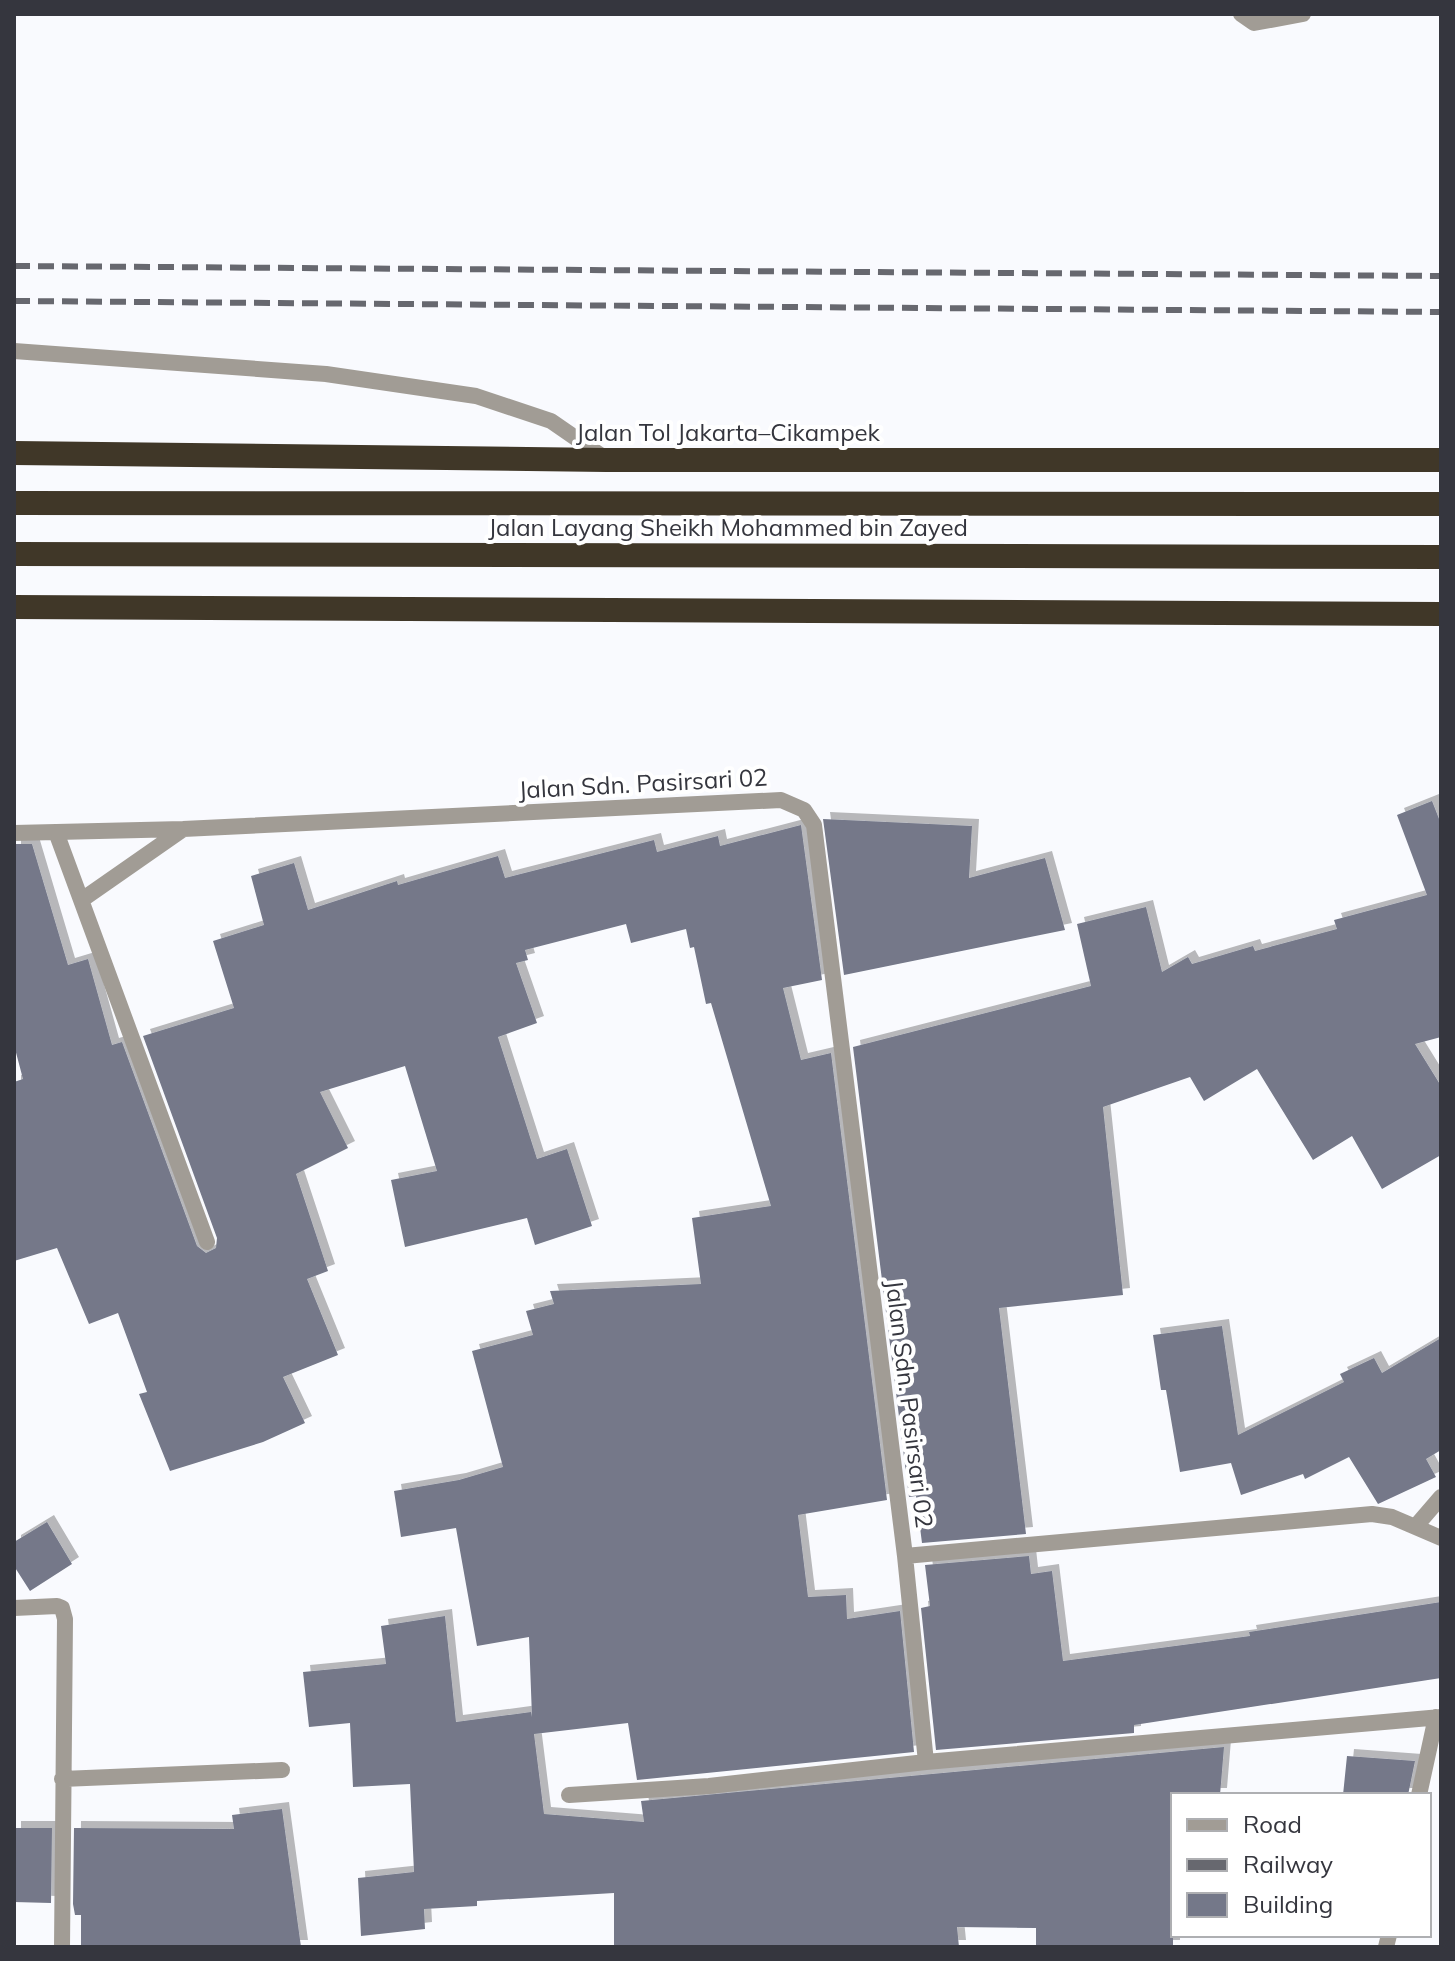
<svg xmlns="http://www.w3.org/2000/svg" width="1455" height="1961" font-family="Mulish,sans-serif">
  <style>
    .building { fill: #747889; filter: url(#shadow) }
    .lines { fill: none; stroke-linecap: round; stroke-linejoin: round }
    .lane { stroke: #a19c95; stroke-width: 16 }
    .street { stroke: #a19c95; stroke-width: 16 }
    .highway { stroke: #403728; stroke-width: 24 }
    .rail { stroke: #67686f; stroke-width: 6; stroke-dasharray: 16 8; stroke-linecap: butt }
    .labels { text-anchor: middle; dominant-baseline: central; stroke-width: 8; stroke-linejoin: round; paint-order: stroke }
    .street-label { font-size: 24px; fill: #35363e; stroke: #fff }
  </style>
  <defs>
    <filter id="shadow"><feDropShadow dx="7" dy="-7" stdDeviation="0" flood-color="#0004"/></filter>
  </defs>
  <rect width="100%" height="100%" fill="#f9fafe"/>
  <!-- building -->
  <path class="building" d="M1432,801L1441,824V1037L1415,1044L1441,1086V1155L1382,1189L1352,1136L1313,1160L1257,1069L1204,1101L1190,1077L1103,1107L1123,1295L999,1308L1026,1534L922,1543L916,1496L909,1497L853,1047L1091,986L1077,924L1146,907L1162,972L1188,957L1192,964L1253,946L1255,951L1337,929L1334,920L1427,895L1397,815Z
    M823,819L972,826L969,878L1045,858L1065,930L844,975Z
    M801,825L822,980L783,988L801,1060L831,1053L887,1500L798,1515L808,1597L846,1595L847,1619L900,1611L914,1752L637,1780L628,1723L534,1734L544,1814L644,1822L641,1801L1224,1747L1220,1795H1173V1947H1036V1928L957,1927L959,1947H614V1893L477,1901V1906L424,1909L425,1929L361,1936L358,1878L414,1872L410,1784L353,1787L350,1723L309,1727L303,1672L386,1664L381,1626L445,1616L456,1722L531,1712L532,1717L529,1637L477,1646L456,1528L401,1537L394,1491L459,1480L503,1467L472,1351L533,1335L526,1311L554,1304L550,1291L701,1284L692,1218L771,1206L711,1003L706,1004L694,947L690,948L686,929L631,943L626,924L525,950L528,960L516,963L537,1023L498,1037L537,1159L567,1149L592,1226L535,1245L527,1218L405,1247L391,1180L437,1171L405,1066L320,1092L348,1148L296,1174L328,1271L307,1279L338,1355L283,1377L305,1423L263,1442L170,1471L139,1394L147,1392L118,1313L89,1324L57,1248L14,1261V1082L23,1079L14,1045V844H32L68,965L88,959L112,1045L122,1042L197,1246L206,1253L216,1248L217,1238L143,1036L234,1008L213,941L264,925L251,876L294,863L308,910L397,881L398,885L498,856L505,878L654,840L657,852L718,836L720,846Z
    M1222,1326L1238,1435L1344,1382L1340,1374L1374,1358L1382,1373L1441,1338V1450L1426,1459L1436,1477L1378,1504L1349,1457L1305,1479L1303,1474L1241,1495L1231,1463L1180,1472L1166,1390H1161L1153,1335Z
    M47,1522L72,1564L30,1591L14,1566V1542Z
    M1029,1556L1031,1574L1052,1571L1063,1661L1250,1636L1249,1632L1441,1602V1678L1134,1725V1733L936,1750L921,1608L930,1606L925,1565Z
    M1347,1756L1415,1761L1408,1795H1343Z
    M282,1809L301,1947H81V1915H75L73,1904L74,1828L234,1829L232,1815Z
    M14,1828H52L51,1903L14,1902Z"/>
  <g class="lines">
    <!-- lane -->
    <path class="lane" d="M14,351L326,374L476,396L551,421L606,459"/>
    <!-- street -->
    <path class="street" d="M1241,14L1254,23L1303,14
      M56,832L207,1242
      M14,833L183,829L781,800L804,810L814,825L905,1556L926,1762
      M83,899L182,830
      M1416,1526L1441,1497
      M905,1556L1372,1514L1392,1517L1441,1538
      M14,1608L57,1606L62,1608L65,1619L62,1947
      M62,1779L282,1770
      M569,1795L709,1786L926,1762L1441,1717
      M1419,1795L1436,1717
      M1386,1947L1389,1935"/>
    <!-- highway -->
    <path class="highway" d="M14,453L606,460H1441
      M14,503L1441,504
      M14,554L1441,557
      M14,607L1441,614"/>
    <!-- rail -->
    <path class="rail" d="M14,266L1441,276
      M14,301L1441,312"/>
  </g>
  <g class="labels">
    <!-- street labels -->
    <g class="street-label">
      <text x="728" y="432">Jalan Tol Jakarta–Cikampek</text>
      <text x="728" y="527">Jalan Layang Sheikh Mohammed bin Zayed</text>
      <text transform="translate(643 783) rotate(-3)">Jalan Sdn. Pasirsari 02</text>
      <text transform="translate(910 1404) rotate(83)">Jalan Sdn. Pasirsari 02</text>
    </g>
  </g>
  <!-- border -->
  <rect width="1455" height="1961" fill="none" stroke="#35363e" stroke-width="32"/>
  <!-- legend -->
  <rect x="1171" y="1793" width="260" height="144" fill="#ffffff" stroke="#aeafb2" stroke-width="2"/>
  <rect x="1187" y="1819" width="40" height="12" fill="#a19c95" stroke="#aeafb2" stroke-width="2"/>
  <text x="1243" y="1833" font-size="24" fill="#35363e">Road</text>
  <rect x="1187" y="1859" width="40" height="12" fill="#67686f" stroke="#aeafb2" stroke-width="2"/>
  <text x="1243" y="1873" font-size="24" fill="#35363e">Railway</text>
  <rect x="1187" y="1893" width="40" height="24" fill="#747889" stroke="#aeafb2" stroke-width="2"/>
  <text x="1243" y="1913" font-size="24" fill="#35363e">Building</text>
</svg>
